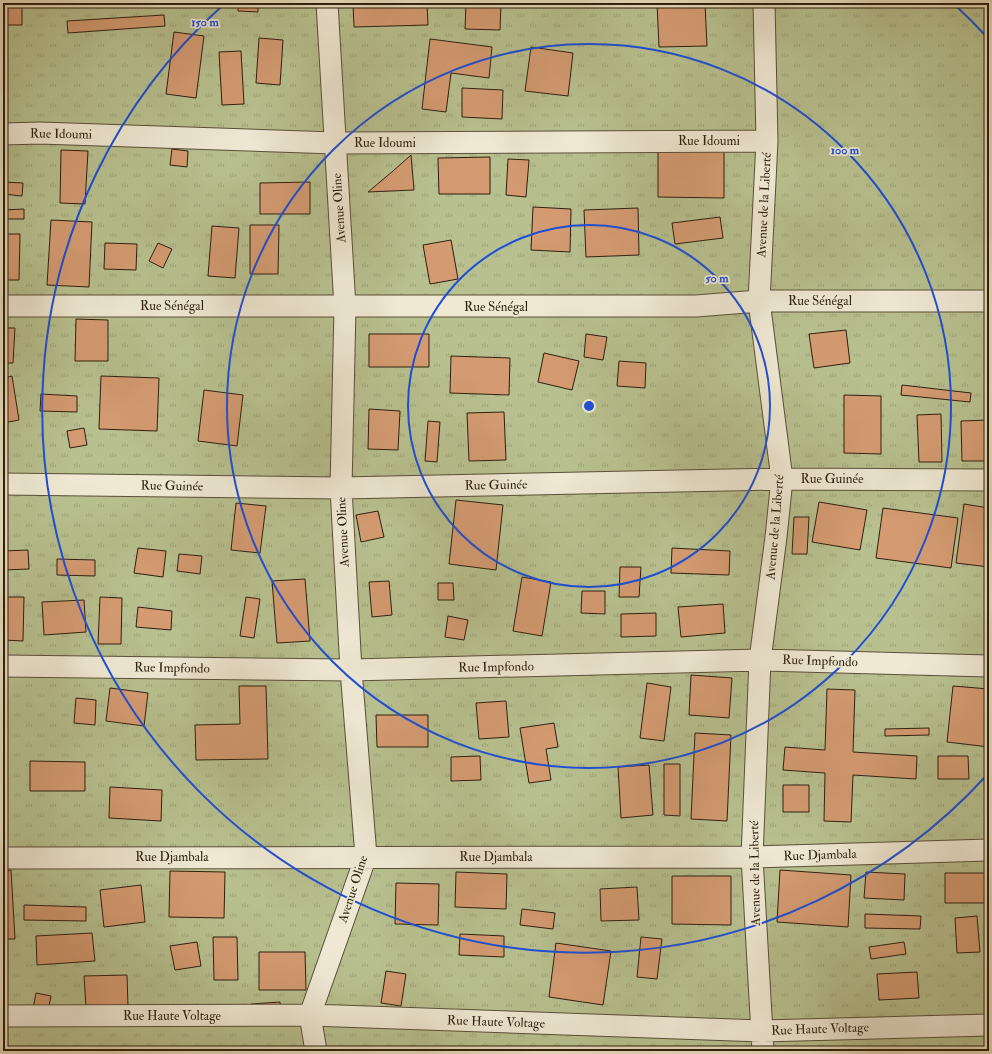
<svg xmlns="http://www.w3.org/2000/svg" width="992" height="1054" font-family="'IM FELL Double Pica',serif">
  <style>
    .grass { fill: url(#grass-tufts); stroke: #73704e }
    .building { fill: #d49b72; stroke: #2e1f0d }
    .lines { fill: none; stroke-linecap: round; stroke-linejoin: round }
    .street-casing { stroke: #5c4e39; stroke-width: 23 }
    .street { stroke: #efe9d4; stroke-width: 21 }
    .ring { fill: none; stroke: #1d4ed8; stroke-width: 2 }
    .labels { text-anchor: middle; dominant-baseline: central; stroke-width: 3.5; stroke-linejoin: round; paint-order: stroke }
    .street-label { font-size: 13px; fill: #2e1f0d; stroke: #efe9d4 }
    .centre { fill: #1d4ed8; stroke: #efe9d4; stroke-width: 2 }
    .ring-label { font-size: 12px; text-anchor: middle; font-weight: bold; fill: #1d4ed8; stroke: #efe9d4; stroke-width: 3.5; stroke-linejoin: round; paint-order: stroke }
  </style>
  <defs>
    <pattern id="grass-tufts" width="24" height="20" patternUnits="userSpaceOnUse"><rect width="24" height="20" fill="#b8c08f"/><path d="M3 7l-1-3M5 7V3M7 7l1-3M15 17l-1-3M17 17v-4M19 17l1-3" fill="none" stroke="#9ea57a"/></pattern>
  </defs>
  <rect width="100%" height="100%" fill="#e7ddbd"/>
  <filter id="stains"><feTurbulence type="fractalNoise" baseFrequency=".005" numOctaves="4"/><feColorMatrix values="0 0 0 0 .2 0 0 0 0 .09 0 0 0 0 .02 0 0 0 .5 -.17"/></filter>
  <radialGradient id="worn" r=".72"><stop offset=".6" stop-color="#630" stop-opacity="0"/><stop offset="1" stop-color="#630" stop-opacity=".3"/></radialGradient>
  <!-- grass -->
  <path class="grass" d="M3,3H989V1051H3Z"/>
  <!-- building -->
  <path class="building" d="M3,3H22V25H3Z
    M238,3H258V12L238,11Z
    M353,3H427L428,25L354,27Z
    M466,3H501L500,30L465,29Z
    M657,3H705L707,46L659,47Z
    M164,15L165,26L68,33L67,21Z
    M174,32L204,36L196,98L166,94Z
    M259,38L283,40L280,85L256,83Z
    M430,39L492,47L489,78L451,73L446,112L422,109Z
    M531,47L573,53L568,96L525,91Z
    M241,51L244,104L222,105L219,52Z
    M462,88L503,90L502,119L462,117Z
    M172,149L188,151L187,167L170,165Z
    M61,150L88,151L85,204L60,203Z
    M658,150L724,151V198L658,197Z
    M411,155L414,190L368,192L393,171Z
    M490,157V194H439L438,158Z
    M508,159L529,160L526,197L506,195Z
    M3,182L23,183L22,196L3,194Z
    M310,182V214H260V183Z
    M533,207L571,209L570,252L531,250Z
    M638,208L639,255L586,257L584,210Z
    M24,209V219H3V210Z
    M720,217L723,238L675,244L672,223Z
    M51,220L92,222L89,287L47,285Z
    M250,225H279L278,274H250Z
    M212,226L239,228L235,278L208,276Z
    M3,234H20L19,280H3Z
    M451,240L458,279L430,284L423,245Z
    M105,243L137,244L136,270L104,269Z
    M158,243L172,249L163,268L149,261Z
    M76,319L108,320V361H75Z
    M3,328H15L13,363H3Z
    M846,330L850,363L814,368L809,334Z
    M369,334H429V367H369Z
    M586,334L607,337L603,360L584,357Z
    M544,353L579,361L572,390L538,382Z
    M451,356L510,358L509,395L450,393Z
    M619,361L646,363L645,388L617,386Z
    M12,376L19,420L3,423V378Z
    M101,376L159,378L157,431L99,429Z
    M902,385L971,393L970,402L901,395Z
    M204,390L243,395L237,446L198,441Z
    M41,394L77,396V412L40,411Z
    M844,395L881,396V454L844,453Z
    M369,409L400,411L398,450L368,449Z
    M504,412L506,460L469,461L467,413Z
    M941,414L942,462H919L917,415Z
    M989,420V461H962L961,421Z
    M428,421L440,422L437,462L425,461Z
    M84,428L87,445L70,448L67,431Z
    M456,500L503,505L496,570L449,564Z
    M819,502L867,510L860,550L812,542Z
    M236,503L266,506L260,553L231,550Z
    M964,504L989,508V567L956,563Z
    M883,508L958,518L951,568L876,558Z
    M378,511L384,537L361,542L356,515Z
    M794,517H809L807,554H792Z
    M138,548L166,551L163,577L134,573Z
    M672,548L730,551L729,575L671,573Z
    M28,550L29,569L3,570V551Z
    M179,554L202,556L200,574L177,571Z
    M57,559L95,560V576L57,575Z
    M620,567H641L639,597H619Z
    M522,577L551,582L542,636L513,631Z
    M305,579L310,641L277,643L272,581Z
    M389,581L392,615L372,617L369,582Z
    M438,583H453L454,600H438Z
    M582,591H605V614L581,613Z
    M6,597H24L23,641L4,640Z
    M100,597L122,598L121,644H98Z
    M246,597L260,599L254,638L240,636Z
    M84,600L86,632L44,635L42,602Z
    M723,604L725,633L681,637L678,607Z
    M138,607L172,611L171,630L136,627Z
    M656,613V636L621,637V614Z
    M448,616L468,620L464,640L445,637Z
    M691,675L732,678L729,718L689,715Z
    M647,683L671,687L664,741L640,738Z
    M239,686H266L268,759L196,760L195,725L240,724Z
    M953,686L989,689V747L947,742Z
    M110,688L148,693L144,726L106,721Z
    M827,689L855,690L853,752L917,756L916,779L853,775L851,822L824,821L825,773L783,770L785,747L825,750Z
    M76,698L96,700L95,725L74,723Z
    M506,701L509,737L479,739L476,703Z
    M376,715H428V747H377Z
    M554,723L558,747L546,749L551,780L529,783L520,728Z
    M929,728V735L885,736V729Z
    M695,733L731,735L727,821L691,819Z
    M480,756L481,780L451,781V757Z
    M938,756H968L969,779H938Z
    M3,760H5L3,796Z
    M30,761L85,762V791H30Z
    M664,764H680V816L664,815Z
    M649,765L653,815L621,818L618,767Z
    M783,785H809V812H783Z
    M110,787L162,790L161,821L109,818Z
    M11,870L15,939H3V871Z
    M780,870L851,875L848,927L777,922Z
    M170,871L225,872L224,918L169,917Z
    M456,872L507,874L506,909L455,907Z
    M866,872L905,874L904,900L864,898Z
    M945,873H986V903H945Z
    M672,876H731V925L672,924Z
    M396,883L439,884L438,925L395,924Z
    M141,885L145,922L104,927L100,890Z
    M637,887L639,920L601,921L600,889Z
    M24,905L86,907V921L24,920Z
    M522,909L555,913L553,929L520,925Z
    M865,914L921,916L920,929L865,928Z
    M977,916L980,952L957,953L955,918Z
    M92,933L95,961L37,965L36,936Z
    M460,934L504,936V957L459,955Z
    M213,937H237L238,980H214Z
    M641,937L662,939L657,979L637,977Z
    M197,942L201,966L175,970L170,946Z
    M904,942L906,954L871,959L869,947Z
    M556,943L611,951L603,1005L549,997Z
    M259,952H305L306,990H259Z
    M386,971L406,974L401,1006L381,1003Z
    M917,972L919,998L879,1000L877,974Z
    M127,975L128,1006L86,1007L84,976Z
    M36,993L51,996L47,1017L32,1014Z
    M280,1002L281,1012L252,1014L251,1004Z"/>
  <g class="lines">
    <defs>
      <path id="street" d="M3,134L40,133L335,143L767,141
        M3,306H696L759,301H989
        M3,484L341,488L782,479L989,480
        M3,666L351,670L760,660L989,666
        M3,858L752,857L989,850
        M3,1016L310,1015L762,1031L989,1025
        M316,1051L310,1015L366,856L351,670L341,488L345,307L327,3
        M763,1051L752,857L760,660L776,537L782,479L759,301L767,141L764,3"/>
    </defs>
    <!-- street casing -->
    <use href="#street" class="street-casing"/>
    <!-- street -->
    <use href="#street" class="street"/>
  </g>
  <!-- distance rings -->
  <g class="ring">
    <circle cx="589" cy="406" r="181"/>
    <circle cx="589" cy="406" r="362"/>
    <path d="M986 776A543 543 0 1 1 222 6M956 6A543 543 0 0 1 986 36"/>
  </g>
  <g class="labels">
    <!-- street labels -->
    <g class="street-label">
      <text transform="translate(61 134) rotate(1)">Rue Idoumi</text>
      <text x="709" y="141">Rue Idoumi</text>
      <text x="385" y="143">Rue Idoumi</text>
      <text transform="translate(764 205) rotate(-87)">Avenue de la Liberté</text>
      <text transform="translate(339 208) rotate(-94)">Avenue Oline</text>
      <text x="820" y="301">Rue Sénégal</text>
      <text x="172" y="306">Rue Sénégal</text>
      <text x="496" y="307">Rue Sénégal</text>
      <text x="832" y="479">Rue Guinée</text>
      <text transform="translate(496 485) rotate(-1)">Rue Guinée</text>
      <text transform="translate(172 486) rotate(1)">Rue Guinée</text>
      <text transform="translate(775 527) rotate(-85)">Avenue de la Liberté</text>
      <text transform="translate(343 532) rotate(-93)">Avenue Oline</text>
      <text transform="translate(820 661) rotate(2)">Rue Impfondo</text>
      <text transform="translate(496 667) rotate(-1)">Rue Impfondo</text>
      <text transform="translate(172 668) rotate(1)">Rue Impfondo</text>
      <text transform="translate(820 855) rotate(-2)">Rue Djambala</text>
      <text x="172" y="857">Rue Djambala</text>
      <text x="496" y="857">Rue Djambala</text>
      <text transform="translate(755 873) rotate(-91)">Avenue de la Liberté</text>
      <text transform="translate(353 889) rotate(-72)">Avenue Oline</text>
      <text x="172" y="1016">Rue Haute Voltage</text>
      <text transform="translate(496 1022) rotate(2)">Rue Haute Voltage</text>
      <text transform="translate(820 1029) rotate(-2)">Rue Haute Voltage</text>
    </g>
  </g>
  <circle cx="589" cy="406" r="6" class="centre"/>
  <g class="ring-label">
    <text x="205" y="26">150 m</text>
    <text x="845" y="154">100 m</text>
    <text x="717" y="282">50 m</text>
  </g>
  <!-- margin -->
  <rect width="992" height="1054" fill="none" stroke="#e7ddbd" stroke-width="16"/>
  <rect x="4" y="4" width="984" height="1046" fill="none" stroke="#2e1f0d" stroke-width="2"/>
  <rect x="8" y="8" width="976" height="1038" fill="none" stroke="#2e1f0d"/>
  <rect width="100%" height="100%" filter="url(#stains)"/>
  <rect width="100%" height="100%" fill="url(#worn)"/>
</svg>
